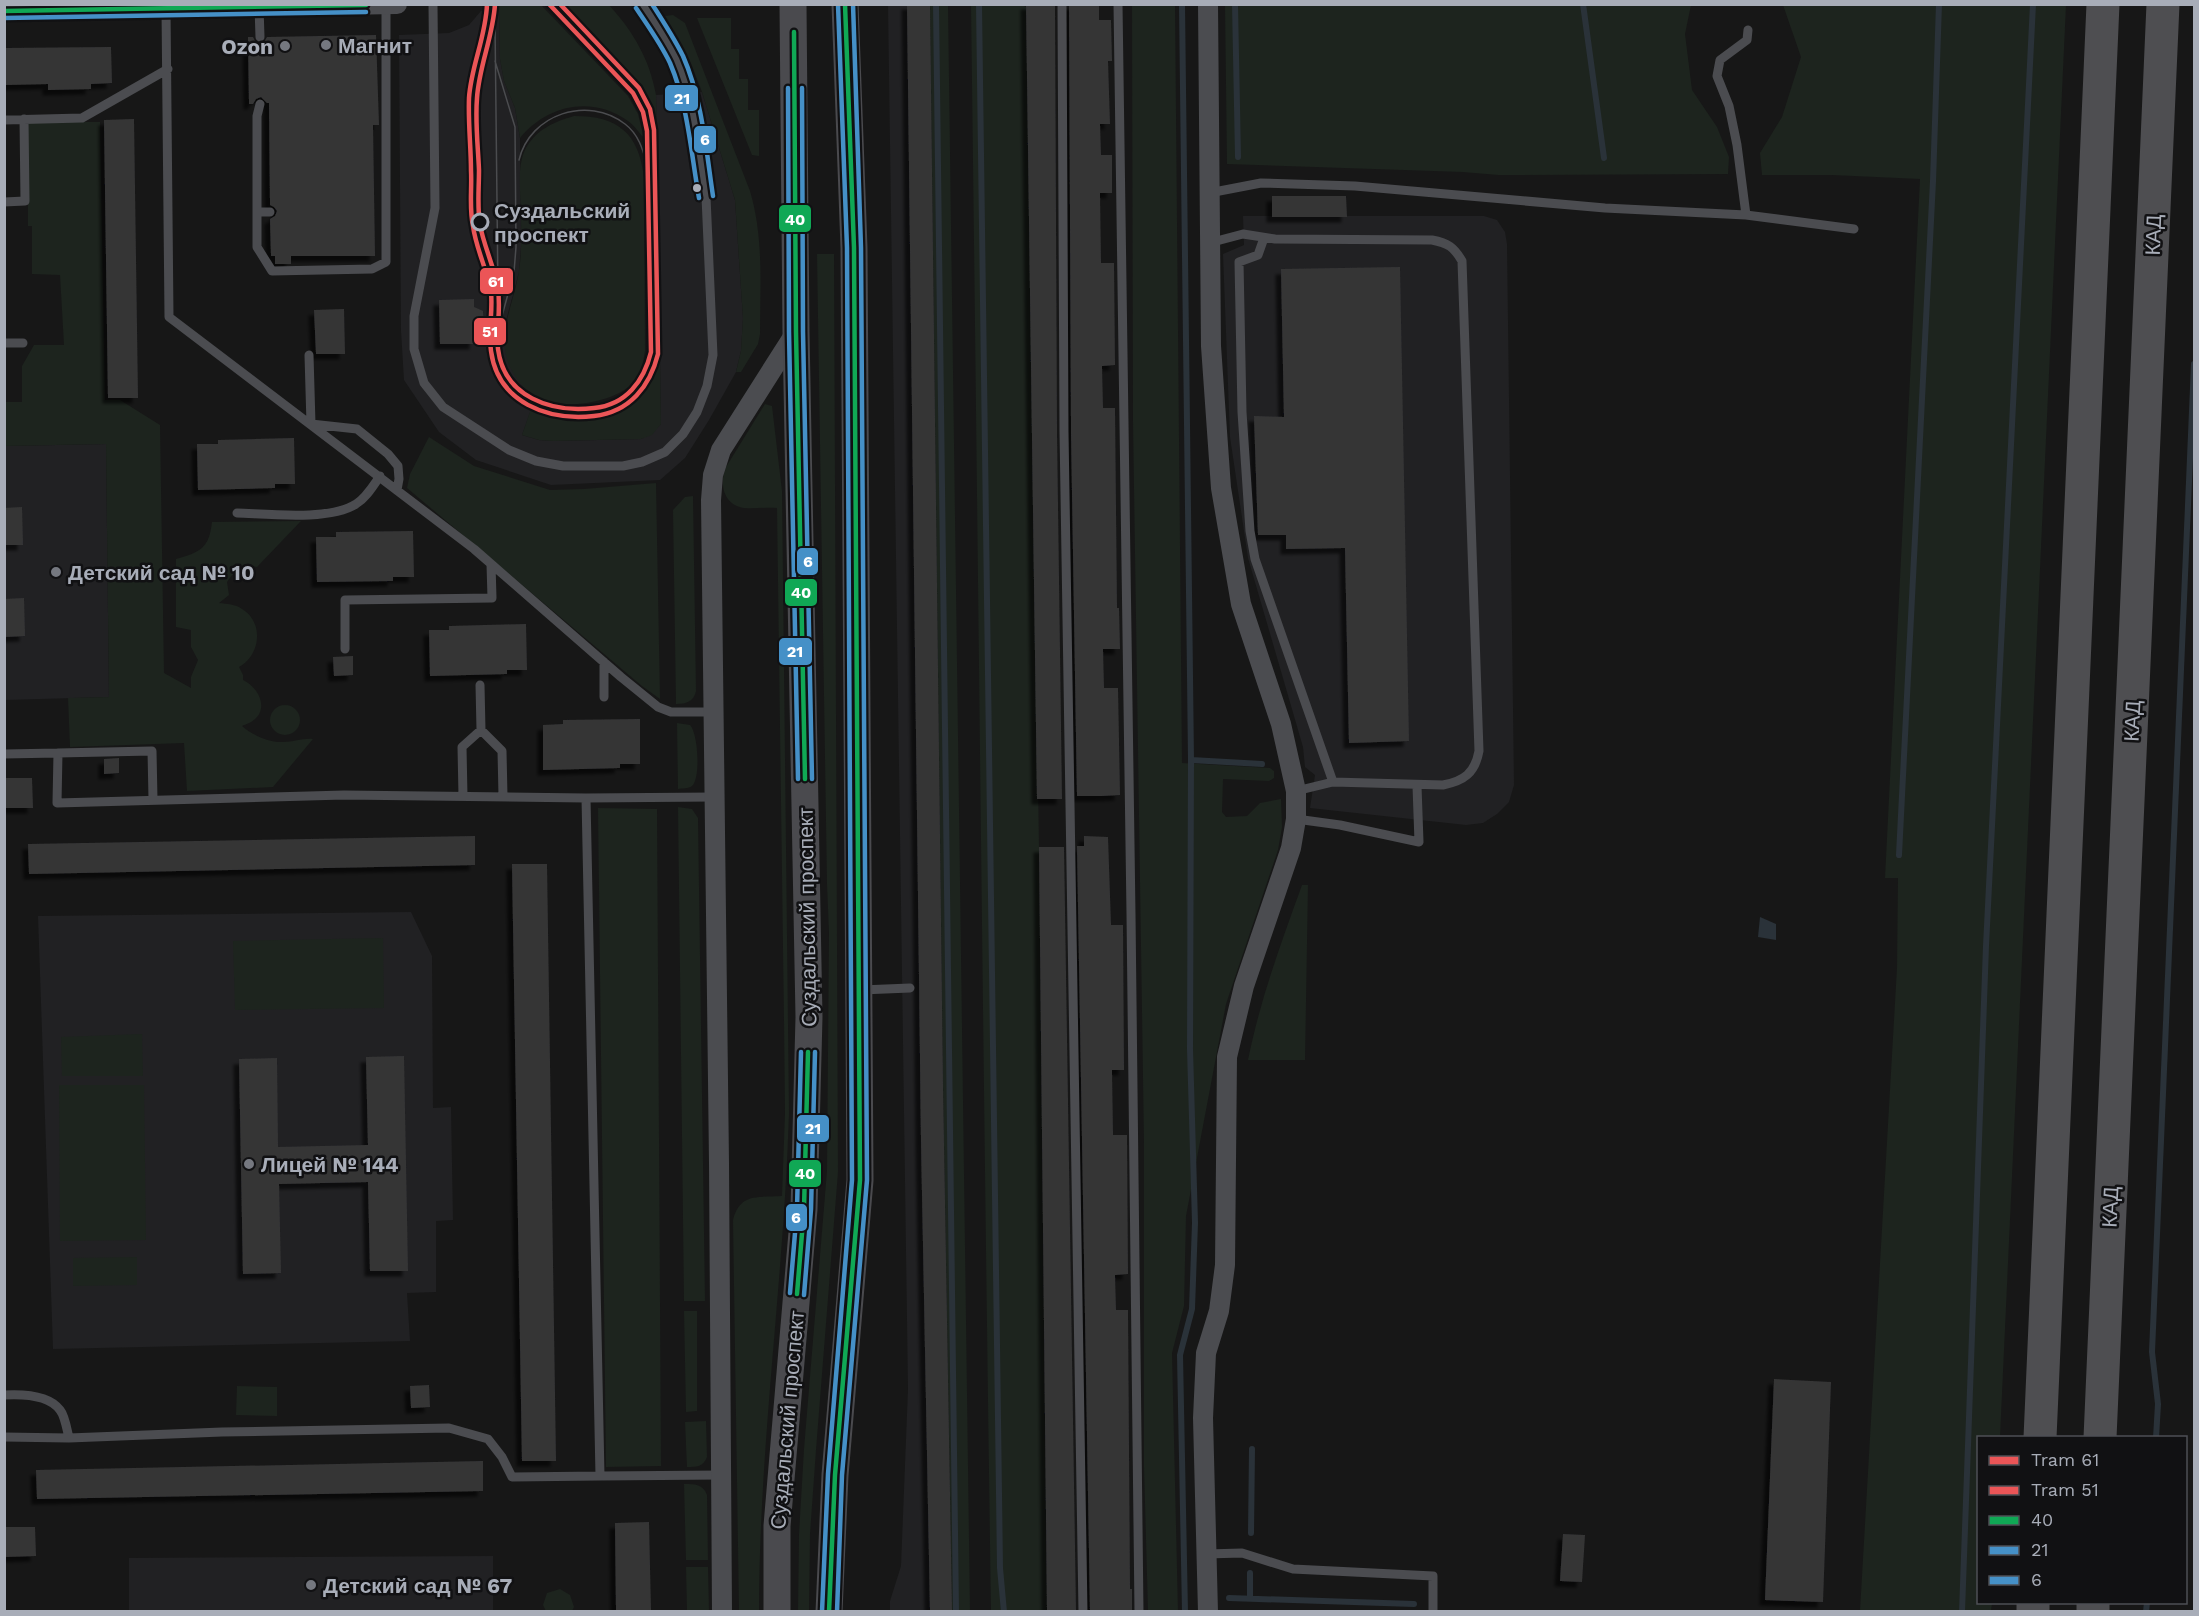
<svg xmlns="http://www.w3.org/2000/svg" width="2199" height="1616" font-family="'Work Sans',sans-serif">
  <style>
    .built { fill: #212123 }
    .green { fill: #1d241e }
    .water { fill: #2a3239 }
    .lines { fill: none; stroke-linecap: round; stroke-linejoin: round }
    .stream { stroke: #2a3239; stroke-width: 6 }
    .building { fill: #353536; filter: url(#shadow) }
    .lane { stroke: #4b4c50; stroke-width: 9 }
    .street { stroke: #4b4c50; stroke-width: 20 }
    .secondary { stroke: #4a4a4e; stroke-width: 27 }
    .highway { stroke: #4e4e51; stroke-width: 33 }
    .tram { stroke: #4b4c4f; stroke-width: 1.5 }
    .bus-1-casing { stroke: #111113; stroke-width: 9 }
    .bus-2-casing { stroke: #111113; stroke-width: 9 }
    .bus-3-casing { stroke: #111113; stroke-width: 9 }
    .bus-4-casing { stroke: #111113; stroke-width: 9 }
    .bus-1 { stroke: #10a855; stroke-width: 4.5 }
    .bus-2 { stroke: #4590c7; stroke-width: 4.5 }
    .bus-3 { stroke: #4590c7; stroke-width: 4.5 }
    .bus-4 { stroke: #4590c7; stroke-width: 4.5 }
    .tram-1-casing { stroke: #111113; stroke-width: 9 }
    .tram-2-casing { stroke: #111113; stroke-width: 9 }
    .tram-1 { stroke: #eb5557; stroke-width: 4.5 }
    .tram-2 { stroke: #eb5557; stroke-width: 4.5 }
    .poi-dot { fill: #757880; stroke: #111113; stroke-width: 2 }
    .bus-dot { fill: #a8adb8; stroke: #111113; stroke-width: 2 }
    .stop-dot { fill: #111113; stroke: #a8adb8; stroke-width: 3 }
    .labels { text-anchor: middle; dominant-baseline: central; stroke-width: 5; stroke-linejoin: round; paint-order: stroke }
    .poi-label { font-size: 21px; font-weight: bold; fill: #a8adb8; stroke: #111113; text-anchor: start }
    .stop-label { font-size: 21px; font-weight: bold; fill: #a8adb8; stroke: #111113; text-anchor: start }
    .street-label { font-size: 21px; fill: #a8adb8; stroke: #111113 }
    .line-badge { stroke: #111113; stroke-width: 2 }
    .badge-label { font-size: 16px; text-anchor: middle; font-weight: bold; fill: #fff }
  </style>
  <defs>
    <filter id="shadow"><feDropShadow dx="-5.5" dy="5.5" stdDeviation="1.5" flood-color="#0009"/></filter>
  </defs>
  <rect width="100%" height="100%" fill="#171717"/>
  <!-- built -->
  <path class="built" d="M494,5H499L500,59L504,81L515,108L520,138L521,246L519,272L504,328L528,391L536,396L522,435L539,440L553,441L641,439L661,424L656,95L702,92L735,200L743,318L741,351L736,372L709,420L685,458L660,480L551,485L476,460L439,432L404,380L401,331L399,35L449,33L469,25L481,11Z
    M888,5H930L943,1087L952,1612L890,1611V1601L901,1566L908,1389Z
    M1243,216H1484L1497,220L1505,232L1507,244L1514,785L1509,802L1497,814L1483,823L1466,825L1310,808L1315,775L1305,767L1303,747L1248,558L1230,437L1223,254L1244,245Z
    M106,444L109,697L5,700L4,446Z
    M411,912L432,956L433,1108L451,1107L453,1220L436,1221V1292L407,1293L410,1341L53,1349L38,916Z
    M493,1556V1611H129V1558Z"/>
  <!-- green -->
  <path class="green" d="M1019,4L1026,7L1039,847L1047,1612L991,1611C983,1076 978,540 971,5Z
    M499,5H541L628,96L638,114L644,138C639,133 635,126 628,121C592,95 547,105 520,138L515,108L504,81L500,59Z
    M556,5H609C633,31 650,60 656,95L661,424L652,435L641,439L553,441L539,440L522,435L531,409C562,417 616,417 639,392C648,381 651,366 655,353L652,131L647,109L637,90Z
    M930,5H948L970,1612L952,1611L943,1087Z
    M1132,5H1175L1182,763L1270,768L1274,771V778L1269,781L1223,779L1222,812L1226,817L1247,816L1260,803L1281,799L1282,827L1278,850L1226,1004L1186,1216L1184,1306L1172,1353L1178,1612L1148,1611L1144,1467V1143L1133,422Z
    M1225,5H1691L1685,34L1692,90L1717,127L1729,157L1728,174L1498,175L1463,172L1227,164Z
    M1783,5H2066L2000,1437L1978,1438V1602L1992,1603L1991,1611H1860L1897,968L1898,878H1885L1920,179L1832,175H1762L1760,153L1782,117L1801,57Z
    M673,15L685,23L750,191C764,238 760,287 760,334L758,344L741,372H736L741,351L743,318L735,200L702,92L690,61L665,16Z
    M697,18H731V49H739V79H748V110H759V156L752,155Z
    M574,116C618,116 639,133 644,178L645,351C643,363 641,375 632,384C613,402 570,409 545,401C530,396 517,382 510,367C495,334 515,303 519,270C522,252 521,234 521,215C521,195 516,166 526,148C537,129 554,122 574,116Z
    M28,122H100L105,400H120L160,425L164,673L191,688V677L198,660L191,647V630L176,627V559C201,552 209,548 212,522L301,521L257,567C243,564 235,570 227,582L229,595L219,603C227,604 235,604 242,609C264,622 261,655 239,667L243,675V680C257,686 269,707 255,719C251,723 246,724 242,726C252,735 270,743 283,742C294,742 303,738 313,739L273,787L187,791L184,743L70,747L68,698L109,697L106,444L5,446L4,402H22V366L34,345H64L60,275L32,274V226H28Z
    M817,254H834L838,1172L816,1450L810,1534L809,1611L798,1612L799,1534L804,1449L827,1171L829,933L827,884Z
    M765,404L772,406L782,491L789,1113C784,1279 759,1445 759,1612L739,1611L733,1220C740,1192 759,1198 782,1196L785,1113L784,1021L777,508C767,507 755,509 744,508C723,505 719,483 726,467Z
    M429,437L474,466L550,490L584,489L656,483L660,699L642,686L407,488L410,474Z
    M693,496L696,691C694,701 687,704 676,704L673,510L685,497Z
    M270 720a15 15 0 1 1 30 0a15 15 0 1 1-30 0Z
    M677,723L690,725C698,733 701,778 692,786C688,789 683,788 678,789Z
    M678,807L692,809L698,818L705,1301H684Z
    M598,808L657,809L661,1466L606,1467Z
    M1302,885H1308L1305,1060H1248C1260,1000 1281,943 1302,885Z
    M383,938L384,1008L235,1010L233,941Z
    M142,1034L143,1076H62L61,1037Z
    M59,1085H144L146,1240L60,1241Z
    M137,1257V1285L73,1286V1258Z
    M684,1311H697V1411L686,1412Z
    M237,1386L277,1387V1416L236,1415Z
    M706,1421L707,1457C703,1467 697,1467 687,1467L685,1422Z
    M684,1484C695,1484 703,1484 707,1495L708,1560H686Z
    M686,1567H708L709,1611H687Z
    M560,1589L570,1595L574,1607L572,1611H546L543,1605L547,1593Z"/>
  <!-- water -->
  <path class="water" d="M1760,917L1776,924V940L1758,937Z"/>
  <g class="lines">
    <!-- stream -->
    <path class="stream" d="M936,4L956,1612
      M979,4L1000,1568L1004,1612
      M1182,4L1191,760L1190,1049L1195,1223L1192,1309L1180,1355L1185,1612
      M1235,4L1238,157
      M1583,4L1604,158
      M1191,760L1262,764
      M1899,855L1933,181L1939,4
      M2156,1438L2158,1404L2152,1352L2194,364
      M1251,1533L1252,1449
      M1229,1598L1414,1604
      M1250,1598V1573
      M1962,1612L1986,946L2033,4
      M2146,1612L2147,1602"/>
  </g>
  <!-- building -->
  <path class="building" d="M907,4H930L943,1087L952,1611H930L921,1140Z
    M1026,4H1055L1057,432L1062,799H1037Z
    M1069,4H1099V20H1111L1112,61H1108L1110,124H1100L1101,155H1112V193H1100L1101,263H1114L1115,365L1102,366L1103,408H1115L1117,608H1119L1120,649H1103L1104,688H1118L1120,795L1101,796H1077L1071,432Z
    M376,35L379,125H373L375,256H291V264H275V256H271L270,219L275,216L277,211L274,207L270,205L269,103H267L261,97L256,99L253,104H249L248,37H253L255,41L260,44L264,42L267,37Z
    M111,47L112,83L91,84V89L48,90V84L4,85V48Z
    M134,119L138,398H108L104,120Z
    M1272,196H1346L1347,217H1272Z
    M1400,267L1409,741L1349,743L1345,548L1286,549V535H1258L1254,416L1284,417L1281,269Z
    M474,299V307L483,311L484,333L475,336V344H440L439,300Z
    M344,309L345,354H316L314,310Z
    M294,438L295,484H275V488L198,490L197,444H218V440Z
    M22,507L23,545H4V508Z
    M413,531L414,577H393V581L317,582L316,537H336V532Z
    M24,598L25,636L4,637V599Z
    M526,624L527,670H507V674L430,676L429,630H449V626Z
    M353,656V675L334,676L333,657Z
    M640,719V764H620V768L543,770V725L563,724V720Z
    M119,758V773L104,774V759Z
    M4,778H32L33,808H4Z
    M475,836V865L29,874L28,844Z
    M1084,836L1108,837L1111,925H1123L1124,1070H1112L1113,1135H1127L1128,1274L1115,1275L1116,1310H1128L1130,1589H1132V1611H1090L1077,846H1084Z
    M1039,847H1064L1076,1611H1047Z
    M512,864H547L556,1461H522Z
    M404,1056L408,1271H370L368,1182L279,1184L281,1273L243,1274L239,1059L277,1058L278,1147L368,1145L366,1057Z
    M1774,1379L1831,1382L1823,1602L1765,1600Z
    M429,1385L430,1407L411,1408L410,1386Z
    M483,1461V1491L37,1499L36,1470Z
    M649,1522L651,1611H616L615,1523Z
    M4,1527H35L36,1556L4,1557Z
    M1563,1534L1585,1535L1582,1582L1560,1581Z"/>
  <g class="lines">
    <!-- lane -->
    <path class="lane" d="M433,4L435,208L414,316V349L424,383L443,407L509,450L536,461L563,466H623L642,462L665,452L683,434L697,412L707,386L713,355L706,197L690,100L680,68L666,40L642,4
      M1062,4L1064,432L1083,1612
      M1118,4L1131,914L1139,1612
      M259,7L260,37
      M166,9L169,317L474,549L621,677L658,707L671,712H713
      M260,104L257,116V247L272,271L372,269L386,262V5
      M4,120L82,118L168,69
      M1209,193L1261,183L1355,186L1605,208L1746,215L1854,229
      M4,202L25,201L24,119
      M257,212H270
      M1746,215L1737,145L1729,106L1717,76L1720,60L1747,40L1748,30
      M1264,238L1258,255L1239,262L1242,412L1250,531L1255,559L1333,782
      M1209,243L1243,234L1275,239L1432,240C1448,243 1454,247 1462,261L1479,751C1475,773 1464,781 1443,785L1333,782L1296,791
      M4,343H23
      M309,355L311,424L357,429L388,454L398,466L399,479L397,490
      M237,513C268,514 330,521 356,504C366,498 373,486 380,476
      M345,649V600L492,598L491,564
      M480,685L481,730
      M604,697V662
      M58,753L152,751L153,799
      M4,754L58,753L57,803L344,795L586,798
      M463,796L462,747L481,730L502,751L503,796
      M714,797L586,798L600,1476L721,1475
      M1296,819L1340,825L1419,842L1417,786
      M861,990L910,988
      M4,1395C22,1394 49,1395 60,1410C65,1416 67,1430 69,1438
      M4,1437L69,1438L222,1432L449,1428L488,1439L502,1457L512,1477L600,1476
      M1206,1554L1242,1553L1293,1569L1433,1576V1611"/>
    <!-- street -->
    <path class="street" d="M1208,4L1211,346L1221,488L1241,604L1281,724L1296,791V819L1291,848L1244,986L1227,1057L1225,1265L1219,1311L1206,1353L1203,1418L1208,1612
      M4,11L397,4
      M722,1612L719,1163L711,500L713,475L721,450L796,332"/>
    <!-- secondary -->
    <path class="secondary" d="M777,1612V1526L804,1209L809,1017L796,332L793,4
      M829,1612L835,1475L860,1180L854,248L845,4"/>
    <!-- highway -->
    <path class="highway" d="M2040,1438L2103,4
      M2100,1438L2163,4
      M2033,1612V1602
      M2093,1612V1602"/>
    <!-- tram -->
    <path class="tram" d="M495,23L498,292
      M495,61L515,127L516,247L514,272L499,327
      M519,160C530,114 588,95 625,124C641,136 644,155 649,172"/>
    <defs>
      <path id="bus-1" d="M4,11L366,5
        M794,32L796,332L805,779
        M797,1294L804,1209L808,1052
        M829,1612L835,1475L860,1180L854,248L845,4"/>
      <path id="bus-2" d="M636,8C648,26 661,44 670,63C688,105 691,153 699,198
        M788,88L789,332L798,779
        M804,1295L811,1209L815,1052
        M837,1612L842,1475L867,1180L861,248L853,4"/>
      <path id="bus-3" d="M652,4C663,21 674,38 683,56C702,99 706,149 713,196
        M802,88L803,332L812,779
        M790,1293L797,1209L801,1052
        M822,1612L828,1474L852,1180L847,248L838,4"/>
      <path id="bus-4" d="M4,18L366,12"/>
    </defs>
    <!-- bus-1 casing -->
    <use href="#bus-1" class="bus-1-casing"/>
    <!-- bus-2 casing -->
    <use href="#bus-2" class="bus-2-casing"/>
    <!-- bus-3 casing -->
    <use href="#bus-3" class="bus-3-casing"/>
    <!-- bus-4 casing -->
    <use href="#bus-4" class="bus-4-casing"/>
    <!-- bus-1 -->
    <use href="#bus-1" class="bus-1"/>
    <!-- bus-2 -->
    <use href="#bus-2" class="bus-2"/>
    <!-- bus-3 -->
    <use href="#bus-3" class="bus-3"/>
    <!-- bus-4 -->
    <use href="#bus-4" class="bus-4"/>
    <defs>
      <path id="tram-1" d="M495,4C493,37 479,66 477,98C475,122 478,146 479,170C479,189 477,207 480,225C484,247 495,268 498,290C501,310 496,330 498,349C504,397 551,413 594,408C626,405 644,381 651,352L647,131L643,112L633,93L549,4"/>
      <path id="tram-2" d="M487,4C486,37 471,66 469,98C468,123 471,147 471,171C472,190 469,208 473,226C476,249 487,269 491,292C493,312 488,332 491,351C498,403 548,421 594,416C630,412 650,386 658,354L654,130L650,109L639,88L560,4"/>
    </defs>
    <!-- tram-1 casing -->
    <use href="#tram-1" class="tram-1-casing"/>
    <!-- tram-2 casing -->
    <use href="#tram-2" class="tram-2-casing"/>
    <!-- tram-1 -->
    <use href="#tram-1" class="tram-1"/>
    <!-- tram-2 -->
    <use href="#tram-2" class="tram-2"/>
  </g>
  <!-- markers -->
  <g class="poi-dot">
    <circle cx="326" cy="45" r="6"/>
    <circle cx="285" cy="46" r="6"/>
    <circle cx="56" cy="572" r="6"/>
    <circle cx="249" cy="1164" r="6"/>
    <circle cx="311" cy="1585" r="6"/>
  </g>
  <circle class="bus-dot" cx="697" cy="188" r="5"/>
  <circle class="stop-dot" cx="480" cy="222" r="8"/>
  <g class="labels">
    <!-- poi labels -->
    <g class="poi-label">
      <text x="338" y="45">Магнит</text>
      <text x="273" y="46" text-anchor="end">Ozon</text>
      <text x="68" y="572">Детский сад № 10</text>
      <text x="261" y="1164">Лицей № 144</text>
      <text x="323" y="1585">Детский сад № 67</text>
    </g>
    <!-- stop labels -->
    <g class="stop-label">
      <text x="494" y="210">Суздальский<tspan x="494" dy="24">проспект</tspan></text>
    </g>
    <!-- street labels -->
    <g class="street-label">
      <text transform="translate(2153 235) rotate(-88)">КАД</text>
      <text transform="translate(2132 721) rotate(-87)">КАД</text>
      <text transform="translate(807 917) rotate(-91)">Суздальский проспект</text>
      <text transform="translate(2110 1207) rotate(-87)">КАД</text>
      <text transform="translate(787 1420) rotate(-85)">Суздальский проспект</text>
    </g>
  </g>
  <g class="line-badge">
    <rect x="664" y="84" width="35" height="28" rx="6" fill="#4590c7"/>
    <rect x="693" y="125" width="24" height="29" rx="6" fill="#4590c7"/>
    <rect x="778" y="204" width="34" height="29" rx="6" fill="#10a855"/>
    <rect x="479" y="267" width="35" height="28" rx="6" fill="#eb5557"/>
    <rect x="473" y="317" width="34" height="29" rx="6" fill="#eb5557"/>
    <rect x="796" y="547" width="23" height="29" rx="6" fill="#4590c7"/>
    <rect x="784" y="578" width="34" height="29" rx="6" fill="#10a855"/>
    <rect x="778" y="637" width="35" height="29" rx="6" fill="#4590c7"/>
    <rect x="796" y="1114" width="34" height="29" rx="6" fill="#4590c7"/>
    <rect x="788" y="1159" width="34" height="29" rx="6" fill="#10a855"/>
    <rect x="785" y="1203" width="23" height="29" rx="6" fill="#4590c7"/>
  </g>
  <g class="badge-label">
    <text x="682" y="104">21</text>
    <text x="705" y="145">6</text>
    <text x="795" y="225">40</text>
    <text x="496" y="287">61</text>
    <text x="490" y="337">51</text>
    <text x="808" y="567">6</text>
    <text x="801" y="598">40</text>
    <text x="795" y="657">21</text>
    <text x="813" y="1134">21</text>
    <text x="805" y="1179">40</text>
    <text x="796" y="1223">6</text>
  </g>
  <!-- border -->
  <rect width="2199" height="1616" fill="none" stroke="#a8adb8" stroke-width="12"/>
  <!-- legend -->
  <rect x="1977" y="1436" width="210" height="168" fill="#111113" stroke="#4d4f55" stroke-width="1.5"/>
  <rect x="1989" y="1456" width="30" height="9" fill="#eb5557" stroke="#4d4f55" stroke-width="1.5"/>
  <text x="2031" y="1466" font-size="18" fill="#a8adb8">Tram 61</text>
  <rect x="1989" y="1486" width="30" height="9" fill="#eb5557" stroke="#4d4f55" stroke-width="1.5"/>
  <text x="2031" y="1496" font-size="18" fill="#a8adb8">Tram 51</text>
  <rect x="1989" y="1516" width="30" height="9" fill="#10a855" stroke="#4d4f55" stroke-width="1.5"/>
  <text x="2031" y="1526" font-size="18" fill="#a8adb8">40</text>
  <rect x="1989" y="1546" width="30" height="9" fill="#4590c7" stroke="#4d4f55" stroke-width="1.5"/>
  <text x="2031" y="1556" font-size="18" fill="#a8adb8">21</text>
  <rect x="1989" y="1576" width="30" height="9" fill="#4590c7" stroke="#4d4f55" stroke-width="1.5"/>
  <text x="2031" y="1586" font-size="18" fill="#a8adb8">6</text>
</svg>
